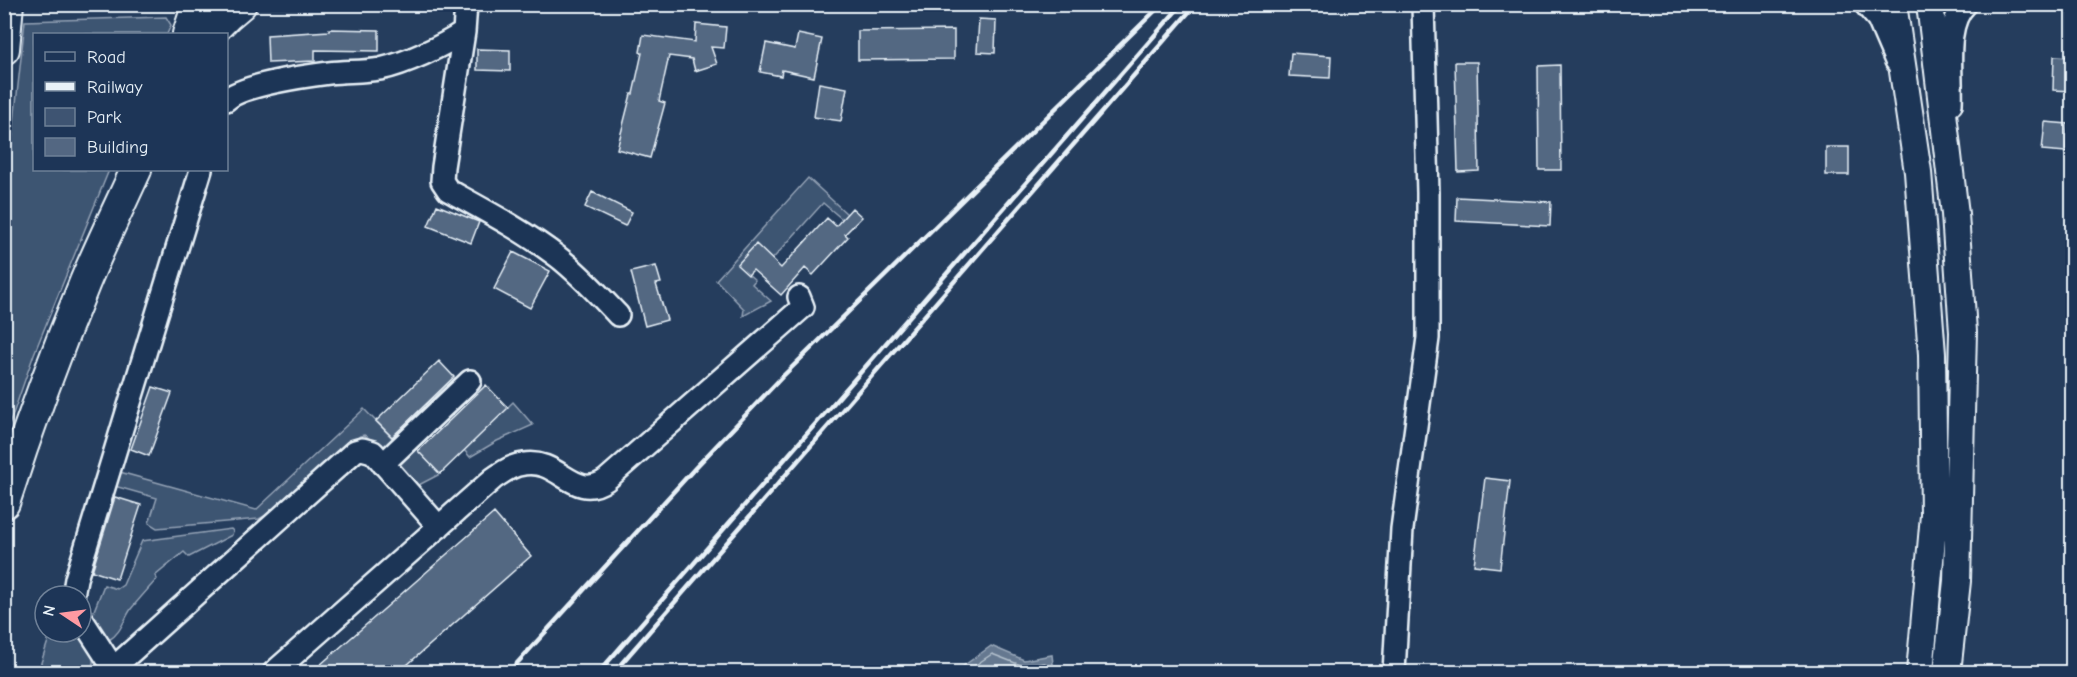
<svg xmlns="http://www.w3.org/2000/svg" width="2077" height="677" font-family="'Comic Neue',sans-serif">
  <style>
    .green { fill: #3e5472; stroke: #93a2b5; stroke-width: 1.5 }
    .water { fill: #657890; stroke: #99a8ba; stroke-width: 1.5 }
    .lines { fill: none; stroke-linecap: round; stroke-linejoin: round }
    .shore { stroke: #b4c1ce; stroke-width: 1.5 }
    .building { fill: #536782; stroke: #e8f1f8; stroke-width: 1.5 }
    .minor-casing { stroke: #e8f1f8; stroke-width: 26 }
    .major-casing { stroke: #e8f1f8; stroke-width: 30 }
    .highway-casing { stroke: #e8f1f8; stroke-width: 34 }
    .minor { stroke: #1d3557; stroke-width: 21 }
    .major { stroke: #1d3557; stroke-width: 26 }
    .highway { stroke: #1d3557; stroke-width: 30 }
    .rail { stroke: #e8f1f8; stroke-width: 4.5 }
  </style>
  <rect width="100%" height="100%" fill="#253d5d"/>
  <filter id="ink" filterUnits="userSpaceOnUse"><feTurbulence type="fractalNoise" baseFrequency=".0167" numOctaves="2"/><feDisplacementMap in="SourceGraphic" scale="12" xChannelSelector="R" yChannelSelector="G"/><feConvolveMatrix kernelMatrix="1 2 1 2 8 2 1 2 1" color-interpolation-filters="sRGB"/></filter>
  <g filter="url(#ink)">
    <!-- green -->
    <path class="green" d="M166,17L171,25L167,34H34V170H109L34,354L5,437L4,214L25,21Z
      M808,178L847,214L842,219L823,203L760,273L754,268L738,265L755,280L752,284L771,301L743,316L744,309L716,280Z
      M513,402L533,425L497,441L470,457L464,450Z
      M364,409L394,440L381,449C374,446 371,438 364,435L360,436L274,511L259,519L157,528L149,523L157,498L111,485L116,471L256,510Z
      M415,447L440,474L413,488L396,468L398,463Z
      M231,529L233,531L232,535L189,557L184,552L155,576L157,579C148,589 139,599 131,609C123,621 121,633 109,640L103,639L90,621L104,585L117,589L123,585L142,541Z
      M51,632H79C87,645 99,658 90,672H38Z"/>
    <!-- water -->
    <path class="water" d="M991,646L1024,660L1052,655L1054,672H955Z"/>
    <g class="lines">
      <!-- shore -->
      <path class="shore" d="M965,672L992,654L1023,666L1045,663L1048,672"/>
    </g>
    <!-- building -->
    <path class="building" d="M979,19L996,20L995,53L977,52Z
      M696,24L726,27L724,48L711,47L717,64L695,71L692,59L669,56L659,101L665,103L650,158L617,149L631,94H633L642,53L640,52L643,35L695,42Z
      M329,29L379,30V51L315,50V61L268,63L267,35L329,31Z
      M954,30V59L858,60V31Z
      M798,34L822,39L814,77L782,70L781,76L760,72L766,43L795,49Z
      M477,49L510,50V71L477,70Z
      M1291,53L1331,56L1330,78L1289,76Z
      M2054,56L2073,57V91L2053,90Z
      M1455,62H1477L1479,171L1458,172Z
      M1560,65L1561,170H1539L1538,66Z
      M819,83L847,88L841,121L814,117Z
      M2045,122L2068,124L2066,152L2042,150Z
      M1826,147H1849V175H1826Z
      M592,192L632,212L625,226L585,207Z
      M1457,197L1551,202L1550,226L1456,221Z
      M437,205L479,222L471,243L428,226Z
      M852,208L862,217L845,234L848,237L813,275L805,268L781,295L753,270L748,275L737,265L756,244L781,268L827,218L836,226Z
      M513,252L550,271L530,308L494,289Z
      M656,266L661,283L656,284L667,320L645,326L631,272Z
      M439,361L454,377L392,437L376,421Z
      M486,385L508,408L440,474L418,451Z
      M153,387L172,393L149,456L131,449Z
      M1485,478L1510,481L1500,568L1474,565Z
      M115,497L141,505L117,579L92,571Z
      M494,513L531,556L399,672H312Z"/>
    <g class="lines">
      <defs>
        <path id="minor" d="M466,4L464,32L443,167L442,181L448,190C486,211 524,231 558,257C580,274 599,295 618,315
          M1865,4L1878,19L1896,61
          M226,100C242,85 305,76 329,73C346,71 363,72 380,69C405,64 443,46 464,32
          M1951,104C1953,75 1943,25 1966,4
          M383,464L470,381
          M73,596L76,579L201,170
          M81,618L114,669
          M109,672L355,451L362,449L373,452L439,527
          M274,672L494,478C503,472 512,465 524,464C559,458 574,502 606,480L803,307L799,297
          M1394,672L1402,529L1428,338V193L1423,4"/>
        <path id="major" d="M1893,4L1918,172L1932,354L1934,515L1920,672
          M1930,4L1955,214L1963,332L1957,581L1947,672"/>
        <path id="highway" d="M188,34L198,4
          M209,34L228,15L241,4
          M4,49L8,4
          M4,503C28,428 55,355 85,282C101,244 119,207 136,170"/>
      </defs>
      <!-- minor casing -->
      <use href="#minor" class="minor-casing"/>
      <!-- major casing -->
      <use href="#major" class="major-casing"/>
      <!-- highway casing -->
      <use href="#highway" class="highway-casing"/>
      <!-- minor -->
      <use href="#minor" class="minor"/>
      <!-- major -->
      <use href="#major" class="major"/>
      <!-- highway -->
      <use href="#highway" class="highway"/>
      <!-- rail -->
      <path class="rail" d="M509,672L696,467L782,377L1162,4
        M599,672L1182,4
        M614,672L1196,4"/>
    </g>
  </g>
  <!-- margin -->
  <rect width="2077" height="677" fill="none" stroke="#1d3557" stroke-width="24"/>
  <rect x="12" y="12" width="2053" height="653" fill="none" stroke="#e8f1f8" stroke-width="2" filter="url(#ink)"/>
  <!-- legend -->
  <rect x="33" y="33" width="195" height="138" fill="#1d3557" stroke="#6e8097" stroke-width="1.5"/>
  <rect x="45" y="52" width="30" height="9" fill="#1d3557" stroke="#6e8097" stroke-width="1.5"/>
  <text x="87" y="63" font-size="18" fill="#e8f1f8">Road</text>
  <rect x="45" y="82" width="30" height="9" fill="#e8f1f8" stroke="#6e8097" stroke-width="1.5"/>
  <text x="87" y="93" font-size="18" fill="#e8f1f8">Railway</text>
  <rect x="45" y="108" width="30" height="18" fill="#3e5472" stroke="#6e8097" stroke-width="1.5"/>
  <text x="87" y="123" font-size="18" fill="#e8f1f8">Park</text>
  <rect x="45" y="138" width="30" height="18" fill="#536782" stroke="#6e8097" stroke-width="1.5"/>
  <text x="87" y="153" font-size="18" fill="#e8f1f8">Building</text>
  <!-- north arrow -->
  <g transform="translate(63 614) rotate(283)"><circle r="28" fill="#1d3557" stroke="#6e8097" stroke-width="1.5"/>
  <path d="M0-4.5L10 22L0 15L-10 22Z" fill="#ff9aa2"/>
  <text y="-9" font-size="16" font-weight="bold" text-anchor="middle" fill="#e8f1f8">N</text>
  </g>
</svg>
